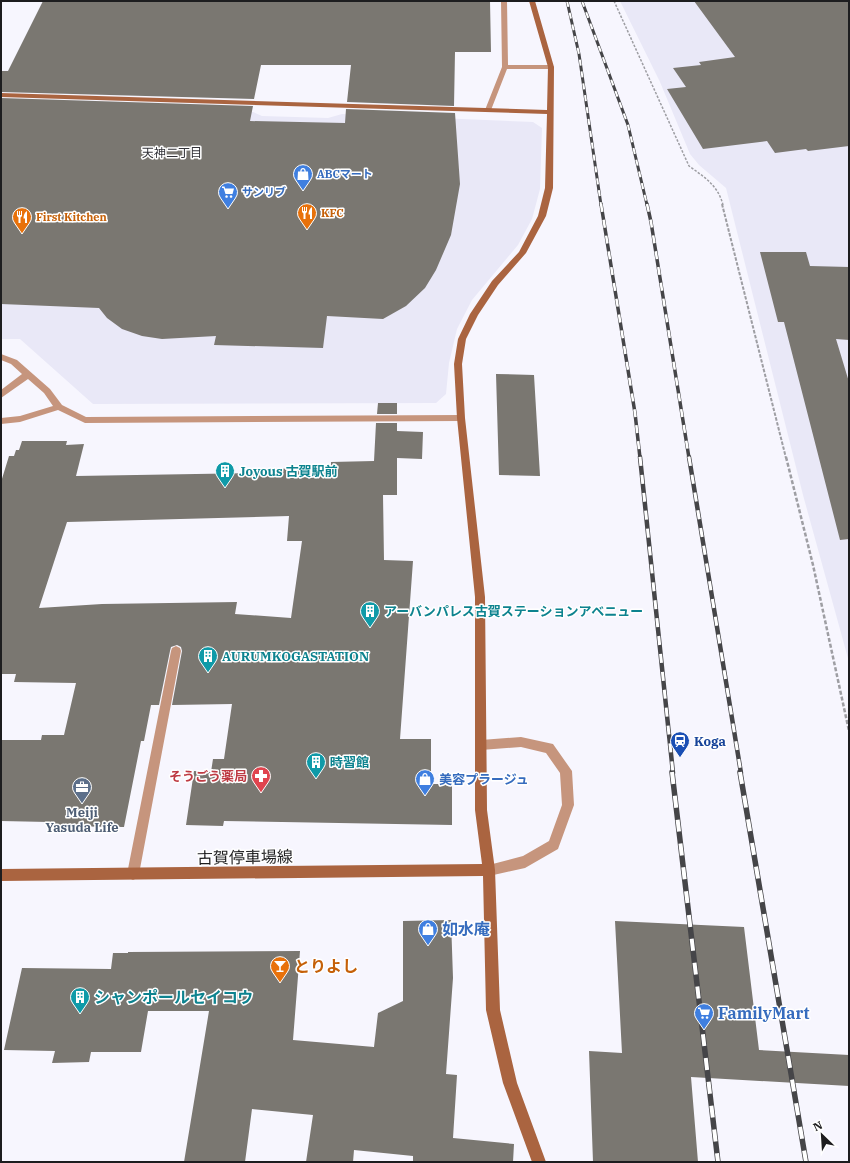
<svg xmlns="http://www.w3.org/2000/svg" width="850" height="1163" font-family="'IBM Plex Serif','Noto Sans JP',serif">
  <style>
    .built { fill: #e9e8f7 }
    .building { fill: #7a7771; fill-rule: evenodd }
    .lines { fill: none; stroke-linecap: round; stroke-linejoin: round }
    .path-far2 { stroke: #9e9ea3; stroke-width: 1.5; stroke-dasharray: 2.5 1.5; stroke-linecap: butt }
    .path-far1 { stroke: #9e9ea3; stroke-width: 2; stroke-dasharray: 3.5 1.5; stroke-linecap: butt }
    .path { stroke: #9e9ea3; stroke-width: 2.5; stroke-dasharray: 4 2; stroke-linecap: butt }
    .lane { fill: #c6957d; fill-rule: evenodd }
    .street { fill: #c6957d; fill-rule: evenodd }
    .secondary { fill: #aa6440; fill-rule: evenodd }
    .rail-far3-casing { stroke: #454548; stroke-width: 3 }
    .rail-far2-casing { stroke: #454548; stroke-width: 3.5 }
    .rail-far1-casing { stroke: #454548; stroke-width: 4.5 }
    .rail-casing { stroke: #454548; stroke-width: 5.5 }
    .rail-far3 { stroke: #fff; stroke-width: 2; stroke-dasharray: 6; stroke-linecap: butt }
    .rail-far2 { stroke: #fff; stroke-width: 2.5; stroke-dasharray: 8; stroke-linecap: butt }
    .rail-far1 { stroke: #fff; stroke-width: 3; stroke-dasharray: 9; stroke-linecap: butt }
    .rail { stroke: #fff; stroke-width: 4; stroke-dasharray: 12; stroke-linecap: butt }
    .labels { text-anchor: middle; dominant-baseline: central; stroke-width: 3; stroke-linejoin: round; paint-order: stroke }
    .far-shop-label { font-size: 11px; font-weight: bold; fill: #366cbe; stroke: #fff; text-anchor: start }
    .far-food-label { font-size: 11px; font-weight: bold; fill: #c56008; stroke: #fff; text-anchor: start }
    .far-neighbourhood-label { font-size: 12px; fill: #323238; stroke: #fff }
    .culture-label { font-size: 13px; font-weight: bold; fill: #0d838f; stroke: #fff; text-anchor: start }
    .transit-label { font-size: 13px; font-weight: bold; fill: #164399; stroke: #fff; text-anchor: start }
    .health-label { font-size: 13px; font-weight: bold; fill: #be3a42; stroke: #fff; text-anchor: end }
    .shop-label { font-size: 13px; font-weight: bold; fill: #366cbe; stroke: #fff; text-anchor: start }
    .service-label { font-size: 13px; font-weight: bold; fill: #4e5e75; stroke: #fff }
    .near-street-label { font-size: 16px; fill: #1d1d1f; stroke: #fff }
    .near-shop-label { font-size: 16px; font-weight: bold; fill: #366cbe; stroke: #fff; text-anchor: start }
    .near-food-label { font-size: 16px; font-weight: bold; fill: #c56008; stroke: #fff; text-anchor: start }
    .near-culture-label { font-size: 16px; font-weight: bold; fill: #0d838f; stroke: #fff; text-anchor: start }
  </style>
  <rect width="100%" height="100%" fill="#f7f6fe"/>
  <!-- built -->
  <path class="built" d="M620,1H849V662L803,495L726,188L699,165L690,154L660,82Z
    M1,104L253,112L262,116L328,118L342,114L533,122L542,128L540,189L532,219L518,245L472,300L457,329L449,363L446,394L436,403L93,404L20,339H1Z"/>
  <!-- building -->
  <path class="building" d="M43,1H490L491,52H455L454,106L347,102L351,65H261L254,99L1,92V71H8Z
    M694,1H849V146L808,151L806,149L775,153L767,141L703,149L667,89L686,87L673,68L701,65L699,62L735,57Z
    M1,98L253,106L250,121L345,123L346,109L455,113L460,184L451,235L436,270L425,288L406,306L383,319L327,316L323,348L214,345L216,336L162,339L142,336L122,329L107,318L99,308L1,304Z
    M760,252H806L810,266L849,267V340L836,339L849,382V539L840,540L784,322H778Z
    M496,374L534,375L540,476L499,475Z
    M378,403H397V414H377Z
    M376,423H397V431L423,432L422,459L397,458V495H383L384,560L413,561L400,739H431V784H452V825L224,821L223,826L186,825L194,771L211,772L213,759H224L232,704L172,705L182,651L181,647L177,645L171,647L170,651L159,705H151L144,741H141L124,827L48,826L49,822L1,821V740H41L42,735H64L76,683L14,682L16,674H1V482L9,456H14L16,450H19L22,441H67L66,445L84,444L76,476L259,473V469L331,468V462L374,461ZM289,516L287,541H302L291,618L235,614L237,602L102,604L39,608L67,522Z
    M451,920L453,978L446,1074L457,1075L453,1138L514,1144L513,1162H413V1156L354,1150L353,1162H306L313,1115L252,1109L245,1162H184L209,1011H148L141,1052H91L89,1062L52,1063L55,1051L4,1050L22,968L111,969L113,953H128V952L300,951L293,1040L374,1047L378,1013L403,1001V921Z
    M615,921L744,927L759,1050L849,1055V1086L691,1077L698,1162H593L589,1051L622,1053Z"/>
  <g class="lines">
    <!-- path-far2 -->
    <path class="path-far2" d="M614,1L689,166C704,177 718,185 723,205"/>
    <!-- path-far1 -->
    <path class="path-far1" d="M722,204L786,458"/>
    <!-- path -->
    <path class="path" d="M786,457L813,565L849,731"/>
    <!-- lane -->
    <path class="lane" d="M501,1H507L508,65H551L554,67L551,69H507L491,110L488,112L485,110L502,67Z
      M176,646L180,648L181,651L139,874L137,878L133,880L129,878L127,874L171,651L172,648Z
      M521,737L553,744L572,771L574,805L558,849L525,868L489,876L485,874L483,870L485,866L523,856L549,841L562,805L560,773L546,753L521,747L481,750L477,749L475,745L477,741L481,740Z"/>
    <!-- street -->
    <path class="street" d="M1,354L17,360L50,389L62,405L86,417L461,415L465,418L461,421L85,423L58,410L20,422L1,424V418L20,416L53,406L44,393L28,379L1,398V390L22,374L11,364L1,360Z"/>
    <!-- secondary -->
    <path class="secondary" d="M529,1H535L554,67L553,188L546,216L526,253L498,285L478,315L466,339L462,364L465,418L485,597L487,810L495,870L500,1010L517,1083L546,1162H532L503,1083L486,1010L483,876L1,881V869L482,864L475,810V597L457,418L454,364L458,339L470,314L492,281L519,252L538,216L545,188L547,114L1,97V93L547,110L548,67Z"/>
    <defs>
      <path id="rail-far3" d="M567,1L579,54L601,205
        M582,1L628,125L647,205"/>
      <path id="rail-far2" d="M601,204L635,413L640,458
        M647,204L651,222L689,458"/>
      <path id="rail-far1" d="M640,457L673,773
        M689,457L741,773"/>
      <path id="rail" d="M672,772L718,1162
        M740,772L806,1162"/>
    </defs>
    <!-- rail-far3 casing -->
    <use href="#rail-far3" class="rail-far3-casing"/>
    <!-- rail-far2 casing -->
    <use href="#rail-far2" class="rail-far2-casing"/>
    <!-- rail-far1 casing -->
    <use href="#rail-far1" class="rail-far1-casing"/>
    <!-- rail casing -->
    <use href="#rail" class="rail-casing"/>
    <!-- rail-far3 -->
    <use href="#rail-far3" class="rail-far3"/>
    <!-- rail-far2 -->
    <use href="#rail-far2" class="rail-far2"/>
    <!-- rail-far1 -->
    <use href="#rail-far1" class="rail-far1"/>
    <!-- rail -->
    <use href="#rail" class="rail"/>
  </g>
  <!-- icons -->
  <defs>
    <symbol id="shop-pin" viewBox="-11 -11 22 30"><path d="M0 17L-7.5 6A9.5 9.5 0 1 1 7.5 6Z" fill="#3f7fe0" stroke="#fff"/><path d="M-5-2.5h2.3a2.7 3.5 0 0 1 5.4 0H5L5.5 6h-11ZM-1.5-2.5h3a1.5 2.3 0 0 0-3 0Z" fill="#fff"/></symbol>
    <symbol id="supermarket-pin" viewBox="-11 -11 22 30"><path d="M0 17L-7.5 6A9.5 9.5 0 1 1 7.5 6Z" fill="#3f7fe0" stroke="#fff"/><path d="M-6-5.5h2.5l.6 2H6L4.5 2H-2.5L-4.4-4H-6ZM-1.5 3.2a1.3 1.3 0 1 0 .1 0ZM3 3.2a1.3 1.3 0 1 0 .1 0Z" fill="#fff"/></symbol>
    <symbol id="restaurant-pin" viewBox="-11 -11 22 30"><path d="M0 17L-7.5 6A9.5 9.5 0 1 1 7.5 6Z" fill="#e8710a" stroke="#fff"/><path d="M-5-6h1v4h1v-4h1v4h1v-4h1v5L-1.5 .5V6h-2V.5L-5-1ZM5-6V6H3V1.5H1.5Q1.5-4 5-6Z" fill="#fff"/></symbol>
    <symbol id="building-pin" viewBox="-11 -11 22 30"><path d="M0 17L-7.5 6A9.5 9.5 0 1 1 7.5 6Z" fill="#0f9aa8" stroke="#fff"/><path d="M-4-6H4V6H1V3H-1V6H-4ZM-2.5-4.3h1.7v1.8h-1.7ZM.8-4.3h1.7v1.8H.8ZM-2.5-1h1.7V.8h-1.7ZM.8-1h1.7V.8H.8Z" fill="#fff"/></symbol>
    <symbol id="station-pin" viewBox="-11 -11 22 30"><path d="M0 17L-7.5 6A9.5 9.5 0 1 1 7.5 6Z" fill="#1a4fb4" stroke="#fff"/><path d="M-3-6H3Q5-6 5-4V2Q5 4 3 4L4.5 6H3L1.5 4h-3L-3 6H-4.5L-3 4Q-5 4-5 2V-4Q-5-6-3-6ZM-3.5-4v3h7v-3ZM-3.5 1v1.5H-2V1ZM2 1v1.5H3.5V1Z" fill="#fff"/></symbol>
    <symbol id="pharmacy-pin" viewBox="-11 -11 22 30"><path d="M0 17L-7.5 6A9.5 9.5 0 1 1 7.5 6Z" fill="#e0444e" stroke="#fff"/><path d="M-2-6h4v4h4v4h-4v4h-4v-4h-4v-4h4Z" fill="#fff"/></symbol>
    <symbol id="office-pin" viewBox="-11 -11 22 30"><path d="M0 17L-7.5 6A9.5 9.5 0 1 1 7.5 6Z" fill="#5c6f8a" stroke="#fff"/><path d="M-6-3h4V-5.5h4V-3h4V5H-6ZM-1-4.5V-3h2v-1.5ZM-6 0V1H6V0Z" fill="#fff"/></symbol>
    <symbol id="bar-pin" viewBox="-11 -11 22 30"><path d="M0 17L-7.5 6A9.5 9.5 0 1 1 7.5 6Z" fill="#e8710a" stroke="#fff"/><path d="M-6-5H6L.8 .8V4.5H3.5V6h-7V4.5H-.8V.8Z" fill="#fff"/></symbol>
  </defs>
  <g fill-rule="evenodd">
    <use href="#shop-pin" x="292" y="163" width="22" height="30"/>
    <use href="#supermarket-pin" x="217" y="181" width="22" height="30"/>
    <use href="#restaurant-pin" x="296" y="202" width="22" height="30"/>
    <use href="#restaurant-pin" x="11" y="206" width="22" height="30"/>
    <use href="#building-pin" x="214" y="460" width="22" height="30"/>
    <use href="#building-pin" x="359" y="600" width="22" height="30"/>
    <use href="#building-pin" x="197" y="645" width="22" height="30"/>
    <use href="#station-pin" x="669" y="730" width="22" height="30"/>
    <use href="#building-pin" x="305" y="751" width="22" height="30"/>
    <use href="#pharmacy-pin" x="250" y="765" width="22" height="30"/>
    <use href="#shop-pin" x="414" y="768" width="22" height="30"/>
    <use href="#office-pin" x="71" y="776" width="22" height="30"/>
    <use href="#shop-pin" x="417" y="918" width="22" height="30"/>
    <use href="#bar-pin" x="269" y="955" width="22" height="30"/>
    <use href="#building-pin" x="69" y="986" width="22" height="30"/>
    <use href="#supermarket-pin" x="693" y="1002" width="22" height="30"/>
  </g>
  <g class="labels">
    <!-- far-shop labels -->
    <g class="far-shop-label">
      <text x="317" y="174">ABCマート</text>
      <text x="242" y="192">サンリブ</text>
    </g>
    <!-- far-food labels -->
    <g class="far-food-label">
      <text x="321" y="213">KFC</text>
      <text x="36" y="217">First Kitchen</text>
    </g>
    <!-- far-neighbourhood labels -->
    <g class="far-neighbourhood-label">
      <text x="172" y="152">天神二丁目</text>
    </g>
    <!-- culture labels -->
    <g class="culture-label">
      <text x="239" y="471">Joyous 古賀駅前</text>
      <text x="384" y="611">アーバンパレス古賀ステーションアベニュー</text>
      <text x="222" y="656">AURUMKOGASTATION</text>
      <text x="330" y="762">時習館</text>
    </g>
    <!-- transit labels -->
    <g class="transit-label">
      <text x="694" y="741">Koga</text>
    </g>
    <!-- health labels -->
    <g class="health-label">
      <text x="247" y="776">そうごう薬局</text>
    </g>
    <!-- shop labels -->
    <g class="shop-label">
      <text x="439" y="779">美容プラージュ</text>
    </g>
    <!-- service labels -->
    <g class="service-label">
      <text x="82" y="812">Meiji<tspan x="82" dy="15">Yasuda Life</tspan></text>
    </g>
    <!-- near-street labels -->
    <g class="near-street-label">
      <text transform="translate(245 857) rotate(-1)">古賀停車場線</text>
    </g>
    <!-- near-shop labels -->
    <g class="near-shop-label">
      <text x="442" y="929">如水庵</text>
      <text x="718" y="1013">FamilyMart</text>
    </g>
    <!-- near-food labels -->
    <g class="near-food-label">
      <text x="294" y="966">とりよし</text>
    </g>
    <!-- near-culture labels -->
    <g class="near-culture-label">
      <text x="94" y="997">シャンポールセイコウ</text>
    </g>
  </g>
  <!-- border -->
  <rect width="850" height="1163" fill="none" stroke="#1d1d1f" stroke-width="4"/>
  <!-- north arrow -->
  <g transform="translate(822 1135) rotate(335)" stroke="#ffffff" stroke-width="3" paint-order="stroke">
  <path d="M0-3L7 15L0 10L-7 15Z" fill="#1d1d1f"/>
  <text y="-6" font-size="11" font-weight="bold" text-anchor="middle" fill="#1d1d1f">N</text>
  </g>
</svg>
